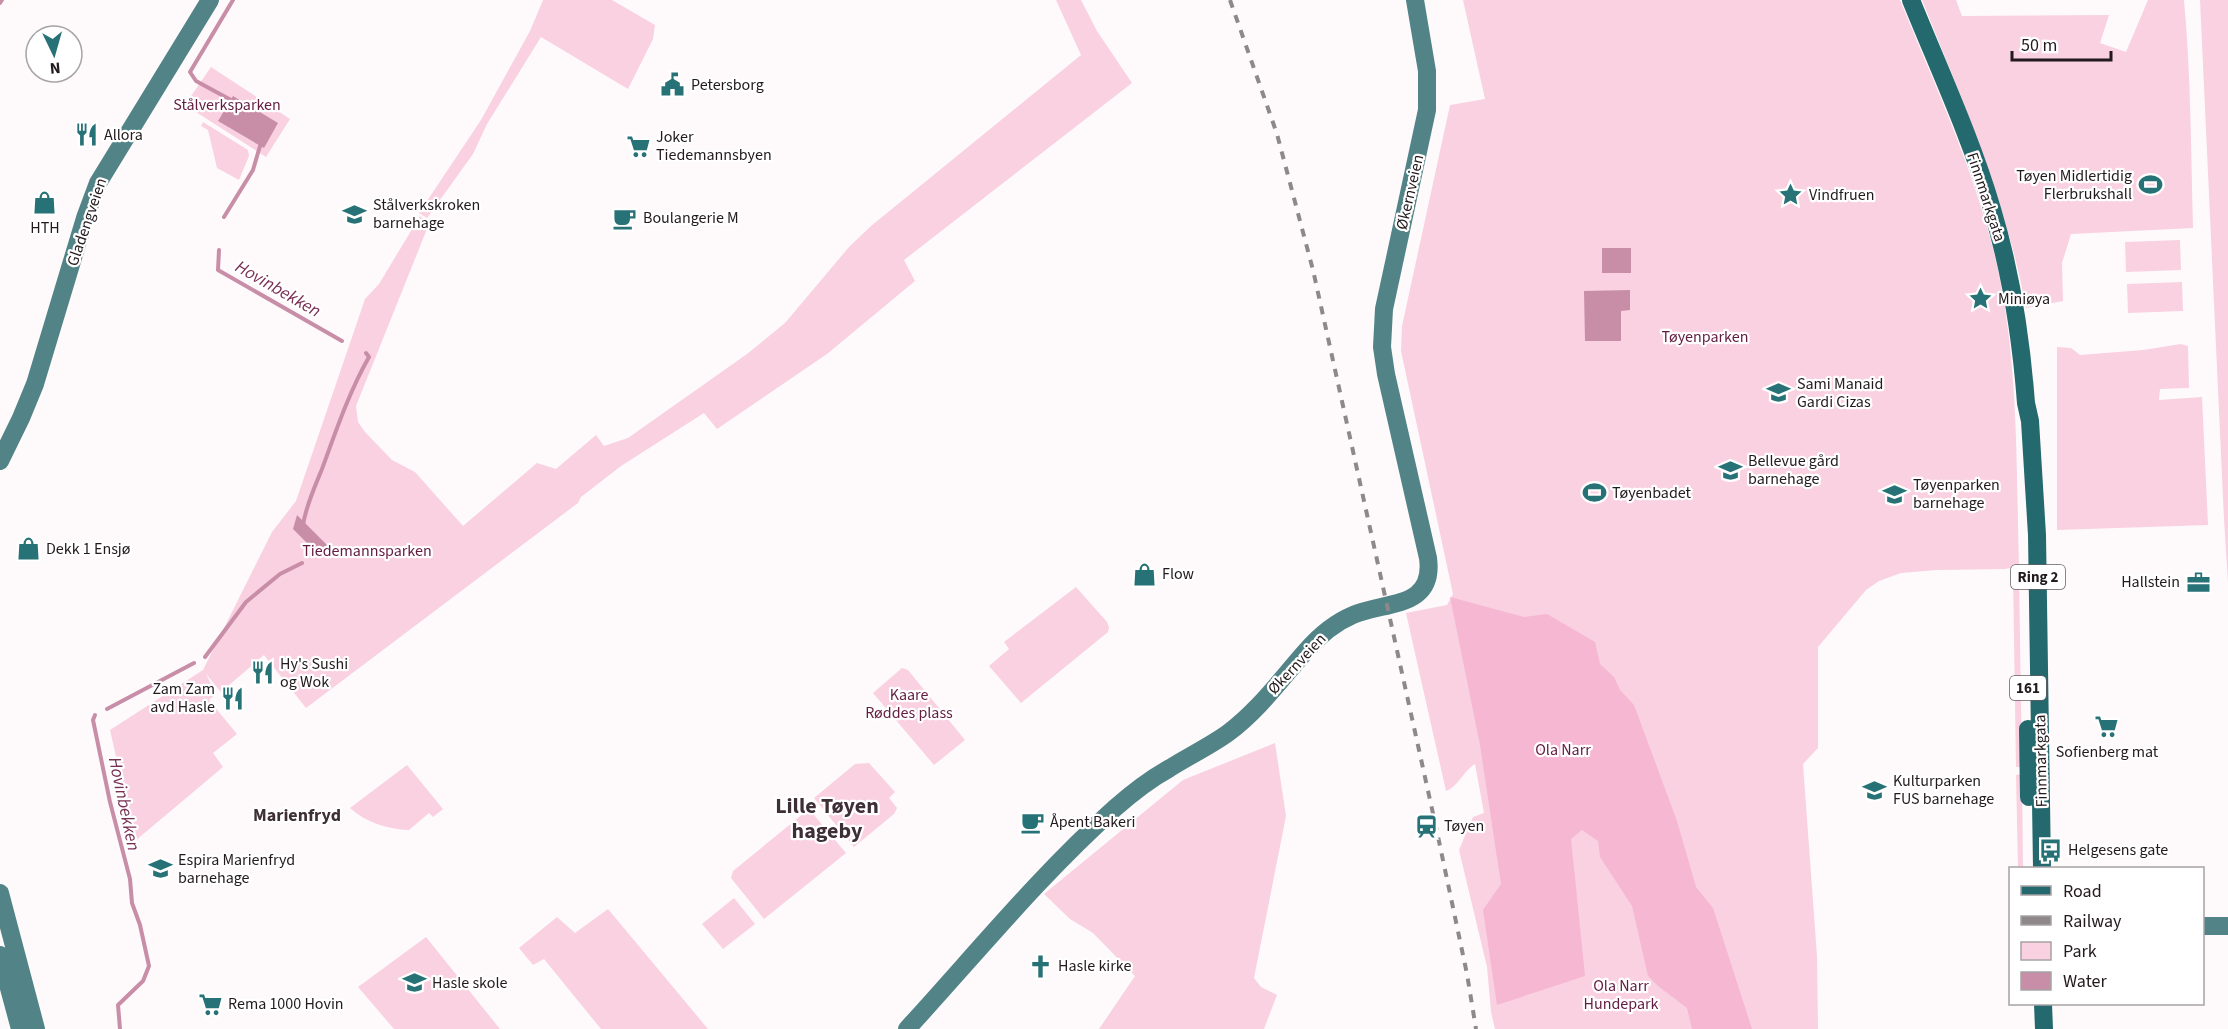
<svg xmlns="http://www.w3.org/2000/svg" width="2228" height="1029" font-family="'Source Sans 3',sans-serif">
  <style>
    .green { fill: #f9d1e1 }
    .forest { fill: #f6b7d2 }
    .water { fill: #c98ea7 }
    .lines { fill: none; stroke-linecap: round; stroke-linejoin: round }
    .stream { stroke: #c98ea7; stroke-width: 4 }
    .secondary { stroke: #528487; stroke-width: 18 }
    .primary { stroke: #24696d; stroke-width: 18 }
    .rail { stroke: #8e888a; stroke-width: 4; stroke-dasharray: 8 8; stroke-linecap: butt }
    .labels { text-anchor: middle; dominant-baseline: central; stroke-width: 4.5; stroke-linejoin: round; paint-order: stroke }
    .shield { fill: #fff; stroke: #645f61; stroke-width: 1.5 }
    .shield-label { font-size: 15px; font-weight: bold; fill: #221a1d }
    .poi-label { font-size: 16px; fill: #221a1d; stroke: #fff; text-anchor: start }
    .park-label { font-size: 16px; fill: #631c41; stroke: #fff }
    .street-label { font-size: 16px; fill: #221a1d; stroke: #fff }
    .water-label { font-size: 18px; font-style: italic; fill: #783054; stroke: #fff }
    .neighbourhood-label { font-size: 18px; font-weight: bold; fill: #3e2e35; stroke: #fff }
    .district-label { font-size: 22px; font-weight: bold; fill: #3e2e35; stroke: #fff }
  </style>
  <rect width="100%" height="100%" fill="#fefafb"/>
  <!-- green -->
  <path class="green" d="M543,0H612L655,25L653,39L628,89L541,37L487,124L473,154L427,218L419,213L481,120L530,31Z
    M1056,0H1081L1097,31L1132,83L904,260L915,281L827,354L717,429L704,413L621,466L581,497L578,503L306,708L264,655L221,692L206,674L216,694L209,700L237,734L213,753L223,767L135,841L110,730L203,670L272,532L296,501L365,299L379,284L420,216L429,224L356,406L358,422L365,432L392,460L415,472L463,526L537,463L556,469L596,435L604,446L628,438L747,354L785,323L849,247L871,226L1081,55Z
    M1463,0H1900C1935,86 1975,171 1996,261C2019,362 2016,464 2019,566L2005,569L1937,570L1901,573L1879,581L1866,590L1818,647V748L1803,764L1817,956L1818,1029H1495L1491,1012L1487,967L1459,850L1473,817L1484,813L1475,764C1464,770 1458,787 1446,791L1406,613L1447,605L1453,594L1401,351L1402,326L1450,105L1485,99Z
    M1922,0H1956L1962,16L2109,15L2100,43L2126,52L2148,0H2184C2191,76 2191,152 2193,228L2071,234L2062,263L2063,301L2026,308C2006,199 1963,102 1922,0Z
    M2200,0H2228V583L2224,519Z
    M211,67L290,119L266,157L185,105Z
    M203,122L248,150L249,156L239,180L217,168L208,130L201,126Z
    M2180,240L2181,270L2126,272L2125,242Z
    M2182,282L2183,311L2128,313L2127,284Z
    M2181,344L2188,346L2189,388L2160,389L2159,400L2202,397L2208,525L2057,530V347L2071,348L2080,355L2143,350Z
    M2019,572L2022,767H2016L2013,574Z
    M1076,587L1107,622L1109,627L1108,632L1021,703L989,666L1009,649L1004,642Z
    M902,668L908,670L965,740L934,765L873,693Z
    M1275,743L1286,816L1254,978L1261,987L1277,995L1264,1029H1099L1135,976L1093,933L1070,919L1044,894L1183,780Z
    M869,763L895,792L889,798L897,808L894,814L854,847L814,798L855,764Z
    M407,765L443,809L433,817L429,813L409,830C387,829 367,823 350,808Z
    M2022,774L2023,868H2018L2016,775Z
    M809,809L846,853L764,919L731,878L733,871Z
    M734,898L755,924L723,949L702,924Z
    M608,909L708,1029H601L544,959L533,965L519,948L557,917L575,933Z
    M426,937L500,1029H394L358,987Z"/>
  <!-- forest -->
  <path class="forest" d="M1450,597L1524,617L1547,614L1595,642L1600,664L1614,677L1620,690L1634,705L1677,821L1696,887L1713,908L1752,1029H1692L1687,1008L1658,986L1648,976L1632,906L1600,857L1598,841L1582,830L1571,839L1585,976L1497,1005L1483,910L1501,884L1480,745Z"/>
  <!-- water -->
  <path class="water" d="M233,96L278,123L264,148L218,121Z
    M1602,248H1631V273H1602Z
    M1630,290V310L1621,311V341H1585L1584,291Z
    M297,515L327,545L318,554L293,529Z"/>
  <g class="lines">
    <!-- stream -->
    <path class="stream" d="M0,3L2,0
      M231,100L196,81L190,72L233,0
      M224,217L253,170L260,146
      M219,250L218,270L342,341
      M303,526C305,508 315,486 322,469C336,431 349,392 369,357L366,353
      M205,657L246,602L280,574L302,563
      M107,709L194,663
      M95,715L93,720L110,802L130,879L132,903L140,925L149,966L143,981L118,1005L120,1029"/>
    <!-- secondary -->
    <path class="secondary" d="M0,461L21,418L35,384L85,218L98,183L210,0
      M0,893L36,1029
      M2202,926H2228
      M0,955L20,1029
      M907,1029C975,955 1040,875 1115,808C1132,793 1150,779 1170,768C1189,756 1210,746 1228,733C1259,710 1281,679 1306,651C1319,636 1334,623 1353,615C1386,601 1435,609 1428,558L1386,374L1382,347L1384,309L1427,110V71L1415,0"/>
    <!-- primary -->
    <path class="primary" d="M1911,0C1939,69 1971,138 1992,209C2011,272 2021,337 2026,403L2030,421L2037,535L2042,868
      M2028,729L2029,797
      M2043,1004L2044,1029"/>
    <!-- rail -->
    <path class="rail" d="M1230,0L1277,134L1313,270L1436,827L1467,974L1476,1029"/>
  </g>
  <!-- icons -->
  <defs>
    <symbol id="civic-bare" viewBox="-9 -9 18 18"><path d="M-.6-6.5H3V-4.5H.6V-3L4-1V1h2V6H-6V1h2V-1L-.6-3ZM-1.2 2.5V6h2.4V2.5Z" fill="#277276" stroke="#fff" stroke-width="2.5" paint-order="stroke"/></symbol>
    <symbol id="restaurant-bare" viewBox="-9 -9 18 18"><path d="M-5-6h1v4h1v-4h1v4h1v-4h1v5L-1.5 .5V6h-2V.5L-5-1ZM5-6V6H3V1.5H1.5Q1.5-4 5-6Z" fill="#277276" stroke="#fff" stroke-width="2.5" paint-order="stroke"/></symbol>
    <symbol id="supermarket-bare" viewBox="-9 -9 18 18"><path d="M-6-5.5h2.5l.6 2H6L4.5 2H-2.5L-4.4-4H-6ZM-1.5 3.2a1.3 1.3 0 1 0 .1 0ZM3 3.2a1.3 1.3 0 1 0 .1 0Z" fill="#277276" stroke="#fff" stroke-width="2.5" paint-order="stroke"/></symbol>
    <symbol id="stadium-bare" viewBox="-9 -9 18 18"><path d="M0-5a6.5 5 0 1 0 0 10a6.5 5 0 1 0 0-10ZM-3.5-1.8h7v3.6h-7Z" fill="#277276" stroke="#fff" stroke-width="2.5" paint-order="stroke"/></symbol>
    <symbol id="sight-bare" viewBox="-9 -9 18 18"><path d="M0-6L1.8-2.2L6-1.7L2.9 1.2L3.7 5.4L0 3.3L-3.7 5.4L-2.9 1.2L-6-1.7L-1.8-2.2Z" fill="#277276" stroke="#fff" stroke-width="2.5" paint-order="stroke"/></symbol>
    <symbol id="shop-bare" viewBox="-9 -9 18 18"><path d="M-5-2.5h2.3a2.7 3.5 0 0 1 5.4 0H5L5.5 6h-11ZM-1.5-2.5h3a1.5 2.3 0 0 0-3 0Z" fill="#277276" stroke="#fff" stroke-width="2.5" paint-order="stroke"/></symbol>
    <symbol id="school-bare" viewBox="-9 -9 18 18"><path d="M0-5L7-2L0 1L-7-2ZM-4 1L0 2.5L4 1V4Q0 6-4 4Z" fill="#277276" stroke="#fff" stroke-width="2.5" paint-order="stroke"/></symbol>
    <symbol id="cafe-bare" viewBox="-9 -9 18 18"><path d="M-5.5-4.5H6V0H3Q3 3.5 0 3.5H-2.5Q-5.5 3.5-5.5 0ZM3-3.2v2h1.7v-2ZM-6 4.5H4V6H-6Z" fill="#277276" stroke="#fff" stroke-width="2.5" paint-order="stroke"/></symbol>
    <symbol id="office-bare" viewBox="-9 -9 18 18"><path d="M-6-3h4V-5.5h4V-3h4V5H-6ZM-1-4.5V-3h2v-1.5ZM-6 0V1H6V0Z" fill="#277276" stroke="#fff" stroke-width="2.5" paint-order="stroke"/></symbol>
    <symbol id="station-bare" viewBox="-9 -9 18 18"><path d="M-3-6H3Q5-6 5-4V2Q5 4 3 4L4.5 6H3L1.5 4h-3L-3 6H-4.5L-3 4Q-5 4-5 2V-4Q-5-6-3-6ZM-3.5-4v3h7v-3ZM-3.5 1v1.5H-2V1ZM2 1v1.5H3.5V1Z" fill="#277276" stroke="#fff" stroke-width="2.5" paint-order="stroke"/></symbol>
    <symbol id="bus-bare" viewBox="-9 -9 18 18"><path d="M-5-6H5V4H4V6H2V4H-2V6H-4V4H-5ZM-3.5-4V0h7V-4ZM-3.5 1.2v1.5H-2V1.2ZM2 1.2v1.5H3.5V1.2Z" fill="#277276" stroke="#fff" stroke-width="2.5" paint-order="stroke"/></symbol>
    <symbol id="church-bare" viewBox="-9 -9 18 18"><path d="M-1.2-6h2.4v3.5h3.3v2.4h-3.3V6h-2.4V-.1h-3.3v-2.4h3.3Z" fill="#277276" stroke="#fff" stroke-width="2.5" paint-order="stroke"/></symbol>
  </defs>
  <g fill-rule="evenodd">
    <use href="#civic-bare" x="656" y="68" width="33" height="33"/>
    <use href="#restaurant-bare" x="70" y="118" width="33" height="33"/>
    <use href="#supermarket-bare" x="622" y="130" width="33" height="33"/>
    <use href="#stadium-bare" x="2134" y="168" width="33" height="33"/>
    <use href="#sight-bare" x="1774" y="178" width="33" height="33"/>
    <use href="#shop-bare" x="28" y="186" width="33" height="33"/>
    <use href="#school-bare" x="338" y="198" width="33" height="33"/>
    <use href="#cafe-bare" x="608" y="202" width="33" height="33"/>
    <use href="#sight-bare" x="1964" y="282" width="33" height="33"/>
    <use href="#school-bare" x="1762" y="376" width="33" height="33"/>
    <use href="#school-bare" x="1714" y="454" width="33" height="33"/>
    <use href="#stadium-bare" x="1578" y="476" width="33" height="33"/>
    <use href="#school-bare" x="1878" y="478" width="33" height="33"/>
    <use href="#shop-bare" x="12" y="532" width="33" height="33"/>
    <use href="#shop-bare" x="1128" y="558" width="33" height="33"/>
    <use href="#office-bare" x="2182" y="566" width="33" height="33"/>
    <use href="#restaurant-bare" x="246" y="656" width="33" height="33"/>
    <use href="#restaurant-bare" x="216" y="682" width="33" height="33"/>
    <use href="#supermarket-bare" x="2090" y="710" width="33" height="33"/>
    <use href="#school-bare" x="1858" y="774" width="33" height="33"/>
    <use href="#cafe-bare" x="1016" y="806" width="33" height="33"/>
    <use href="#station-bare" x="1410" y="810" width="33" height="33"/>
    <use href="#bus-bare" x="2034" y="834" width="33" height="33"/>
    <use href="#school-bare" x="144" y="852" width="33" height="33"/>
    <use href="#church-bare" x="1024" y="950" width="33" height="33"/>
    <use href="#school-bare" x="398" y="966" width="33" height="33"/>
    <use href="#supermarket-bare" x="194" y="988" width="33" height="33"/>
  </g>
  <g class="labels">
    <!-- shield labels -->
    <g class="shield">
      <rect x="2011" y="565" width="54" height="24" rx="4.5"/>
      <rect x="2010" y="676" width="36" height="24" rx="4.5"/>
    </g>
    <g class="shield-label">
      <text x="2038" y="577">Ring 2</text>
      <text x="2028" y="688">161</text>
    </g>
    <!-- poi labels -->
    <g class="poi-label">
      <text x="691" y="85">Petersborg</text>
      <text x="104" y="135">Allora</text>
      <text x="656" y="137">Joker<tspan x="656" dy="18">Tiedemannsbyen</tspan></text>
      <text x="2132" y="176" text-anchor="end">Tøyen Midlertidig<tspan x="2132" dy="18">Flerbrukshall</tspan></text>
      <text x="1809" y="195">Vindfruen</text>
      <text x="373" y="205">Stålverkskroken<tspan x="373" dy="18">barnehage</tspan></text>
      <text x="643" y="218">Boulangerie M</text>
      <text x="45" y="228" text-anchor="middle">HTH</text>
      <text x="1998" y="299">Miniøya</text>
      <text x="1797" y="384">Sami Manaid<tspan x="1797" dy="18">Gardi Cizas</tspan></text>
      <text x="1748" y="461">Bellevue gård<tspan x="1748" dy="18">barnehage</tspan></text>
      <text x="1913" y="485">Tøyenparken<tspan x="1913" dy="18">barnehage</tspan></text>
      <text x="1612" y="493">Tøyenbadet</text>
      <text x="46" y="549">Dekk 1 Ensjø</text>
      <text x="1162" y="574">Flow</text>
      <text x="2180" y="582" text-anchor="end">Hallstein</text>
      <text x="280" y="664">Hy's Sushi<tspan x="280" dy="18">og Wok</tspan></text>
      <text x="215" y="689" text-anchor="end">Zam Zam<tspan x="215" dy="18">avd Hasle</tspan></text>
      <text x="2107" y="752" text-anchor="middle">Sofienberg mat</text>
      <text x="1893" y="781">Kulturparken<tspan x="1893" dy="18">FUS barnehage</tspan></text>
      <text x="1050" y="822">Åpent Bakeri</text>
      <text x="1444" y="826">Tøyen</text>
      <text x="2068" y="850">Helgesens gate</text>
      <text x="178" y="860">Espira Marienfryd<tspan x="178" dy="18">barnehage</tspan></text>
      <text x="1058" y="966">Hasle kirke</text>
      <text x="432" y="983">Hasle skole</text>
      <text x="228" y="1004">Rema 1000 Hovin</text>
    </g>
    <!-- park labels -->
    <g class="park-label">
      <text x="227" y="105">Stålverksparken</text>
      <text x="1705" y="337">Tøyenparken</text>
      <text x="367" y="551">Tiedemannsparken</text>
      <text x="909" y="695">Kaare<tspan x="909" dy="18">Røddes plass</tspan></text>
      <text x="1563" y="750">Ola Narr</text>
      <text x="1621" y="986">Ola Narr<tspan x="1621" dy="18">Hundepark</tspan></text>
    </g>
    <!-- street labels -->
    <g class="street-label">
      <text transform="translate(1410 192) rotate(-77)">Økernveien</text>
      <text transform="translate(1986 197) rotate(72)">Finnmarkgata</text>
      <text transform="translate(87 222) rotate(-71)">Gladengveien</text>
      <text transform="translate(1297 664) rotate(-47)">Økernveien</text>
      <text transform="translate(2041 761) rotate(-91)">Finnmarkgata</text>
    </g>
    <!-- water labels -->
    <g class="water-label">
      <text transform="translate(278 289) rotate(30)">Hovinbekken</text>
      <text transform="translate(124 804) rotate(78)">Hovinbekken</text>
    </g>
    <!-- neighbourhood labels -->
    <g class="neighbourhood-label">
      <text x="297" y="815">Marienfryd</text>
    </g>
    <!-- district labels -->
    <g class="district-label">
      <text x="827" y="806">Lille Tøyen<tspan x="827" dy="25">hageby</tspan></text>
    </g>
  </g>
  <!-- legend -->
  <rect x="2009" y="867" width="195" height="138" fill="#ffffff" stroke="#a7a3a5" stroke-width="1.5"/>
  <rect x="2021" y="886" width="30" height="9" fill="#24696d" stroke="#a7a3a5" stroke-width="1.5"/>
  <text x="2063" y="897" font-size="18" fill="#221a1d">Road</text>
  <rect x="2021" y="916" width="30" height="9" fill="#8e888a" stroke="#a7a3a5" stroke-width="1.5"/>
  <text x="2063" y="927" font-size="18" fill="#221a1d">Railway</text>
  <rect x="2021" y="942" width="30" height="18" fill="#f9d1e1" stroke="#a7a3a5" stroke-width="1.5"/>
  <text x="2063" y="957" font-size="18" fill="#221a1d">Park</text>
  <rect x="2021" y="972" width="30" height="18" fill="#c98ea7" stroke="#a7a3a5" stroke-width="1.5"/>
  <text x="2063" y="987" font-size="18" fill="#221a1d">Water</text>
  <!-- north arrow -->
  <g transform="translate(54 54) rotate(175)"><circle r="28" fill="#ffffff" stroke="#a7a3a5" stroke-width="1.5"/>
  <path d="M0-4.5L10 22L0 15L-10 22Z" fill="#277276"/>
  <text y="-9" font-size="16" font-weight="bold" text-anchor="middle" fill="#221a1d">N</text>
  </g>
  <!-- scale -->
  <path d="M2012 51v9h99v-9" fill="none" stroke="#221a1d" stroke-width="3"/>
  <text x="2021" y="51" font-size="18" fill="#221a1d" stroke="#ffffff" stroke-width="4.5" paint-order="stroke">50 m</text>
</svg>
